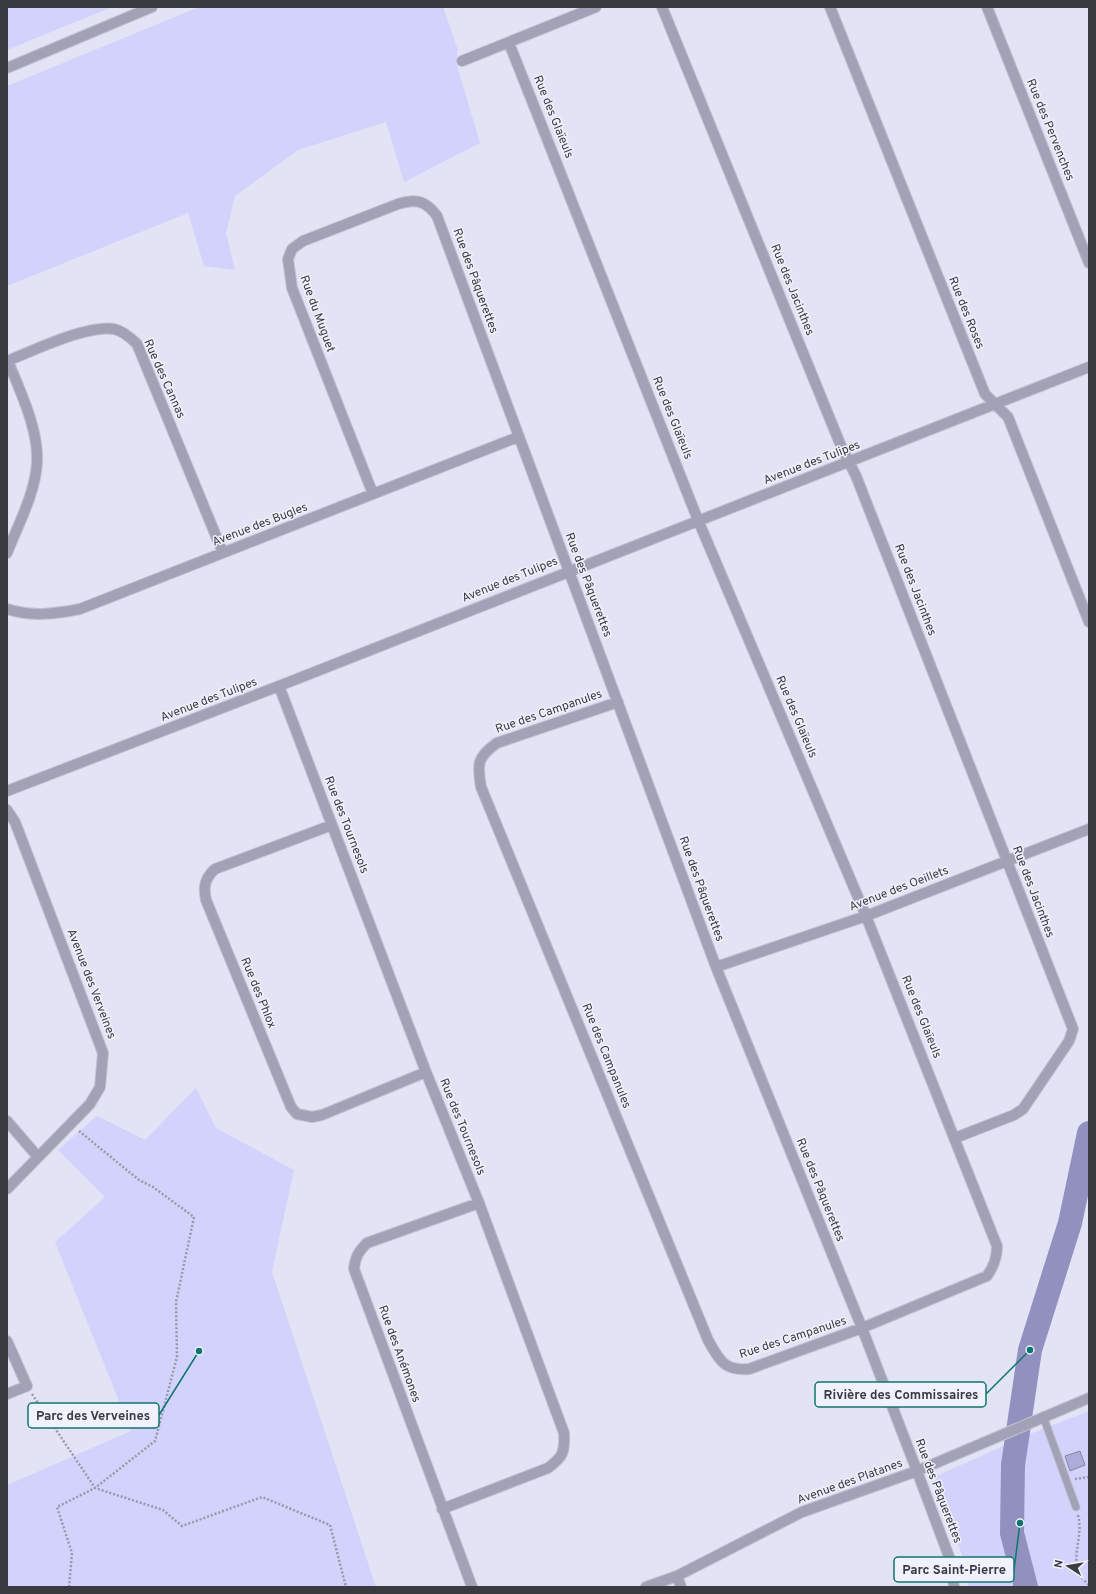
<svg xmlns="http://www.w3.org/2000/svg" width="1096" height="1594" font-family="Overpass,sans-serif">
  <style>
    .green { fill: #d3d2fc }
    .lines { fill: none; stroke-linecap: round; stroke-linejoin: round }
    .river { stroke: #9290bf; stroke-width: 24 }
    .building { fill: #acabdb; stroke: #888799 }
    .service-casing { stroke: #c1c1d2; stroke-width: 9 }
    .minor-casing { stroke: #c1c1d2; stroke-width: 12 }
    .path { stroke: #9898a6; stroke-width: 2.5; stroke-dasharray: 2 2; stroke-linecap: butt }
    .service { stroke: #a2a2b7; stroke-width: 7 }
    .minor { stroke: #a2a2b7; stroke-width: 10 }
    .labels { text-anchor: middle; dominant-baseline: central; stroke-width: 3; stroke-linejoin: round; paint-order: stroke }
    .street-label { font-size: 12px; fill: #3a3a41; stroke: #f1f1fd }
    .leader { fill: none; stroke: #0f766e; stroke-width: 1.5 }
    .callout-dot { fill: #0f766e; stroke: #f1f1fd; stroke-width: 1.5 }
    .callout { fill: #f1f1fd; stroke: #0f766e; stroke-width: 1.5 }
    .callout-label { font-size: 13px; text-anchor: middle; font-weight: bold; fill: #3a3a41 }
  </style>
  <rect width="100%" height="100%" fill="#e3e3f6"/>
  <!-- green -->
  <path class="green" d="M7,7H112L7,50Z
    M199,7H443L458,50L456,62L480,143L404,182L386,122L298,150L235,196L226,233L235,270L204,266L188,213L7,286V86Z
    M196,1088L216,1128L294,1170L272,1272L376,1587H7V1485L131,1431L55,1242L105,1197L58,1150L97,1116L145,1140Z
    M1089,1411V1587H968L967,1569L934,1477L1030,1434Z"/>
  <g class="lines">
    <!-- river -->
    <path class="river" d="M1026,1587L1012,1533L1013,1465L1030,1350L1070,1223L1089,1133"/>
  </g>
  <!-- building -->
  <path class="building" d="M1080,1451L1085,1465L1070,1471L1065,1456Z"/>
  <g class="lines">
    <defs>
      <path id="service" d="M1043,1416L1076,1507"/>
      <path id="minor" d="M662,7L841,446L856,476L1073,1029L1069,1041L1023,1109L1014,1115L955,1138
        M830,7L985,394L1008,417L1089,622
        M987,7L1089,263
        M509,43L698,520L866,916L997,1246C997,1258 994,1266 987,1276L862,1328L749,1369C724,1371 719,1360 708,1340L481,787C477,764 477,757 497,743L618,702
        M462,61L596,7
        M7,68L152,7
        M7,361C33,351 88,324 114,329C123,331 130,337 137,344L223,553
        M373,494L292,288L288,259L292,249L303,241L398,204C416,198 426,201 437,216L716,967L862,1328L917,1471L951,1562L954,1587
        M7,553C18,525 35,494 37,463C39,430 20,391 8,361
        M7,609C32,617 55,614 80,609L518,437
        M279,686L426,1072L479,1203L564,1433C565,1452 563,1457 548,1468L442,1509
        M7,791L279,686L1089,367
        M7,810L15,822L103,1053L100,1087L90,1104L7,1189
        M332,825L215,869C205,878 203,887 206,900L291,1107L297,1114L312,1117L322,1115L426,1072
        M716,967L866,916L1089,829
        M7,1121L38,1157
        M7,1341L27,1386L7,1394
        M677,1576L681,1587
        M472,1587L354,1269C355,1257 359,1251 367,1243L479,1203
        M646,1587L677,1576L802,1512L917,1471L1089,1398"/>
    </defs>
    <!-- service casing -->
    <use href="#service" class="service-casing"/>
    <!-- minor casing -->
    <use href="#minor" class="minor-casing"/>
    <!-- path -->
    <path class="path" d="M32,1394L95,1488L155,1441L177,1357L176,1302L194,1217L153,1187L139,1180L79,1131
      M1075,1479L1089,1477
      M1078,1515C1085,1540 1064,1564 1089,1585
      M69,1587L72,1553L57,1507L95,1488L163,1510L182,1526L262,1497L330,1525L346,1587"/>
    <!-- service -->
    <use href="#service" class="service"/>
    <!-- minor -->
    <use href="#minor" class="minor"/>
  </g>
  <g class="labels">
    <!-- street labels -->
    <g class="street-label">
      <text transform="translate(553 117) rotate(68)">Rue des Glaïeuls</text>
      <text transform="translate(1050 130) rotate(68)">Rue des Pervenches</text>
      <text transform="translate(475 281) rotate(70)">Rue des Pâquerettes</text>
      <text transform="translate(792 290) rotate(68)">Rue des Jacinthes</text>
      <text transform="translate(966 313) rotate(68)">Rue des Roses</text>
      <text transform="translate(317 314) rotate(70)">Rue du Muguet</text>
      <text transform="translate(164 379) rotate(66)">Rue des Cannas</text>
      <text transform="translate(672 418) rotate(68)">Rue des Glaïeuls</text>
      <text transform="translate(812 463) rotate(-21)">Avenue des Tulipes</text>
      <text transform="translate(260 525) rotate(-21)">Avenue des Bugles</text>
      <text transform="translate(510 580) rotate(-22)">Avenue des Tulipes</text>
      <text transform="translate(588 585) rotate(69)">Rue des Pâquerettes</text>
      <text transform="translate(915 590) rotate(69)">Rue des Jacinthes</text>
      <text transform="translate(209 700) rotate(-21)">Avenue des Tulipes</text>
      <text transform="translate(549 712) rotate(-19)">Rue des Campanules</text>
      <text transform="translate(796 717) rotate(67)">Rue des Glaïeuls</text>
      <text transform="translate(346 825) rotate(69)">Rue des Tournesols</text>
      <text transform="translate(701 889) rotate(70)">Rue des Pâquerettes</text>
      <text transform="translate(899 889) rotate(-21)">Avenue des Oeillets</text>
      <text transform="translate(1033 892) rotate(69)">Rue des Jacinthes</text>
      <text transform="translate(91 984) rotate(69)">Avenue des Verveines</text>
      <text transform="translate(258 993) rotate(68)">Rue des Phlox</text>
      <text transform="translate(921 1017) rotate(68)">Rue des Glaïeuls</text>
      <text transform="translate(606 1056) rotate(68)">Rue des Campanules</text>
      <text transform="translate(462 1127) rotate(68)">Rue des Tournesols</text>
      <text transform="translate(820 1190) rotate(68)">Rue des Pâquerettes</text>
      <text transform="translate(793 1338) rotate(-18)">Rue des Campanules</text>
      <text transform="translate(399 1354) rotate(70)">Rue des Anémones</text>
      <text transform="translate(850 1482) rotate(-20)">Avenue des Platanes</text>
      <text transform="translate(938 1491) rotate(69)">Rue des Pâquerettes</text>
    </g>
  </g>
  <!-- callouts -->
  <path class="leader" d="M1030 1350L986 1394M199 1351L159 1415M1020 1523L1014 1570"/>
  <g class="callout-dot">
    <circle cx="1030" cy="1350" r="4"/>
    <circle cx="199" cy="1351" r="4"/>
    <circle cx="1020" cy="1523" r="4"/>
  </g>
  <g class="callout">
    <rect x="815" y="1382" width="171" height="25" rx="4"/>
    <rect x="28" y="1403" width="131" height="25" rx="4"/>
    <rect x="894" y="1557" width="120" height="25" rx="4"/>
  </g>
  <g class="callout-label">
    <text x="901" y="1399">Rivière des Commissaires</text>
    <text x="93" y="1420">Parc des Verveines</text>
    <text x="954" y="1574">Parc Saint-Pierre</text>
  </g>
  <!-- border -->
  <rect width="1096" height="1594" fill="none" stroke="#3a3a41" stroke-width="16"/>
  <!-- north arrow -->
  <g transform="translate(1068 1566) rotate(282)" stroke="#f1f1fd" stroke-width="3" paint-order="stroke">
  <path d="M0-3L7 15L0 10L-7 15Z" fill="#3a3a41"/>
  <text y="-6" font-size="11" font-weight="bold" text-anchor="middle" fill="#3a3a41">N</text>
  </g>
</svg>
